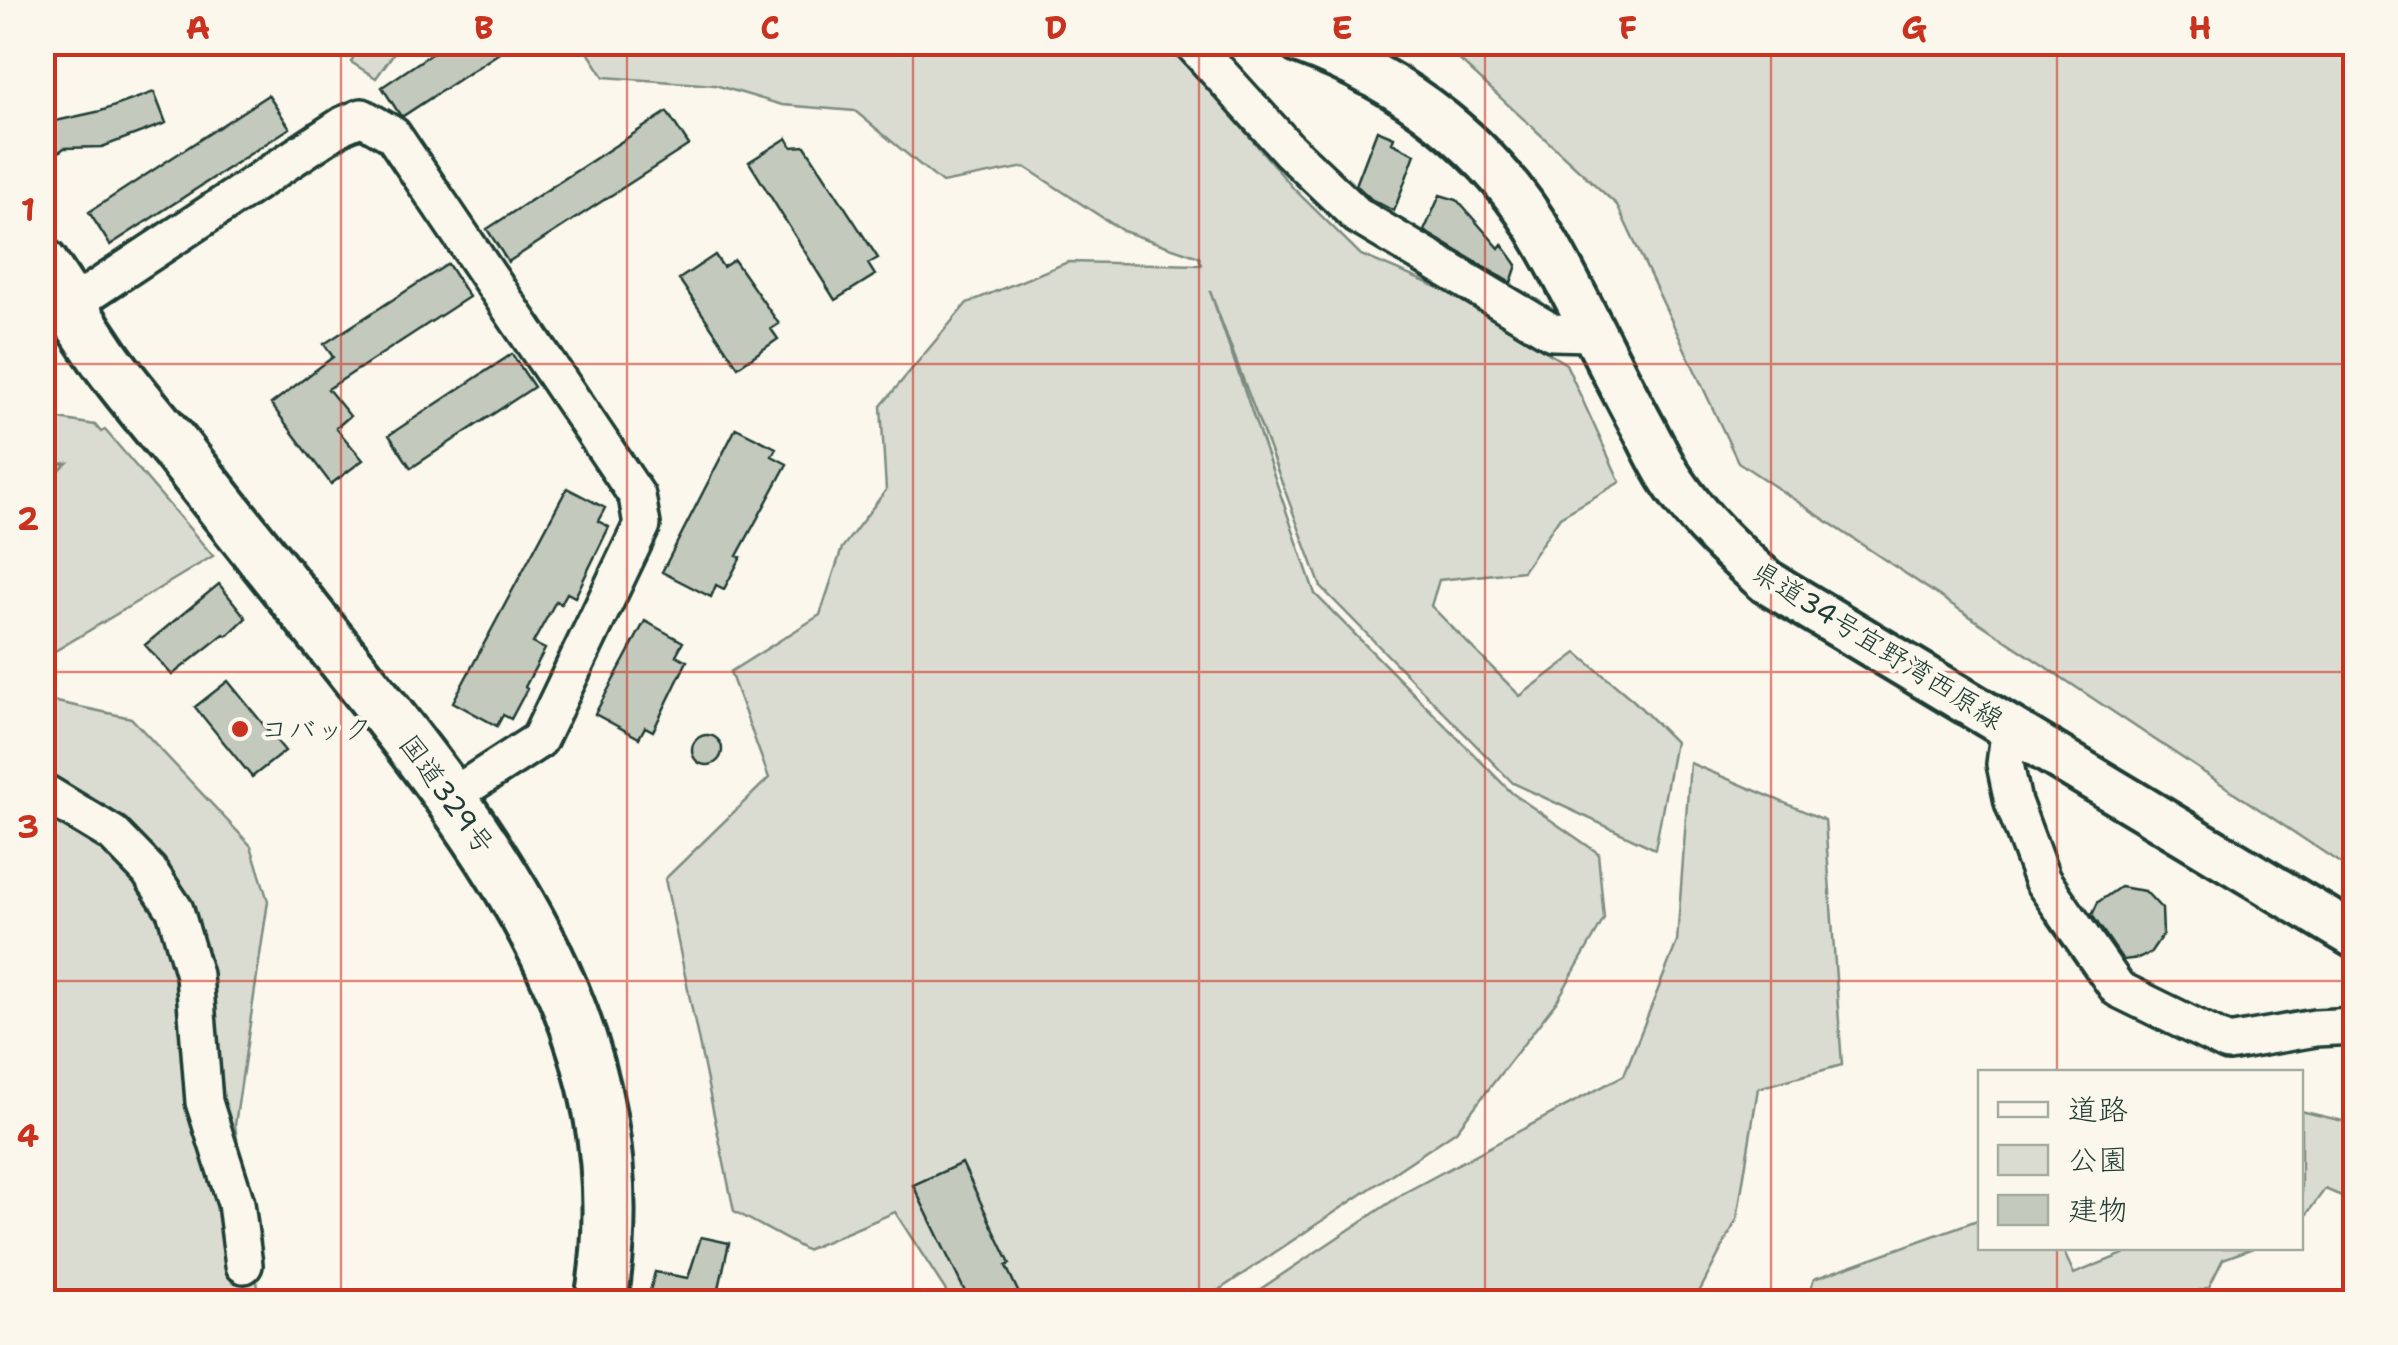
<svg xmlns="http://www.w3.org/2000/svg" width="2398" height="1345" font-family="'Shantell Sans','Klee One',sans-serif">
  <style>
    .green { fill: #dbdcd1; stroke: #7d8c82; stroke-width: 2.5 }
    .building { fill: #c4c9be; stroke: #1f3d34; stroke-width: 2.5 }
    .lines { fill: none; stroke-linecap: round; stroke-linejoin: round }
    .minor-casing { stroke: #1f3d34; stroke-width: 42 }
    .major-casing { stroke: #1f3d34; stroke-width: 50 }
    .highway-casing { stroke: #1f3d34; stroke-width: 58 }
    .minor { stroke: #fbf7ec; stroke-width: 35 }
    .major { stroke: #fbf7ec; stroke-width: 42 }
    .highway { stroke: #fbf7ec; stroke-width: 50 }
    .grid { fill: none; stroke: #c8321e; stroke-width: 2.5; stroke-opacity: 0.55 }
    .poi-dot { fill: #c8321e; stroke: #fbf7ec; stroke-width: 4 }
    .labels { text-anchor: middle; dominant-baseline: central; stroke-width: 8; stroke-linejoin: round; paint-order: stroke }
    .street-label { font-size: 28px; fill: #1f3d34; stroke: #fbf7ec }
    .poi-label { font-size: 28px; fill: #1f3d34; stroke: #fbf7ec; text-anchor: start }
    .neatline { fill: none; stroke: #c8321e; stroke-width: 4 }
    .grid-label { font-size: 32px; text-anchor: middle; font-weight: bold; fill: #c8321e }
  </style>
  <rect width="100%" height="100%" fill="#fbf7ec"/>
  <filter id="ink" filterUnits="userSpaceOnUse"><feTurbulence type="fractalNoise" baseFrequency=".01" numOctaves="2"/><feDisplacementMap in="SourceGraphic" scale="20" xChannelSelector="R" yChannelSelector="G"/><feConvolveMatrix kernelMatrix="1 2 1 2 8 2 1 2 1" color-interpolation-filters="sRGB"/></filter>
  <g filter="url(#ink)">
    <!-- green -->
    <path class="green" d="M361,43V42L401,43L376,78L351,62Z
      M582,43H1138L1183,59L1294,189L1361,255L1454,294L1566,364L1620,482L1560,517L1523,571L1439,580L1431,606L1520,696L1577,653L1634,701L1675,742L1655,849L1513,783L1321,587L1210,291L1315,594L1512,793L1598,853L1604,919L1557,1001L1456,1131L1201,1302H953L895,1212L806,1250L734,1211L665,879L769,778L730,672L820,615L842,548L886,490L881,406L967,303L1068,262L1201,265L1199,257L1123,231L1025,167L942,183L855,111L782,105L715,85L604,77Z
      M1441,43H2355V873L1738,462L1617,205Z
      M47,417L95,425L101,432L105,430L213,556L45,657L43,485L67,463L43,466V420Z
      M43,699L131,718L251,846L268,901L235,1125L260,1302H43Z
      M1690,763L1825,820L1842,1065L1758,1088L1737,1219L1694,1302H1241L1404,1193L1624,1075L1677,942Z
      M2301,1111L2351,1123L2355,1121L2356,1202L2325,1189L2301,1222Z
      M1980,1219V1248H2062L2074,1274L2138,1248H2253L2223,1259L2209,1287L2170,1302H1806L1814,1279Z"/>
    <!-- building -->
    <path class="building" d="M449,42H516L403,116L400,115L382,87Z
      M154,92L166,123L102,147L64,148L42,166V124L101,111Z
      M268,95L290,128L110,245L89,212Z
      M667,112L689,145L508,262L487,229Z
      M1377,130L1394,137L1392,143L1415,154L1394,211L1371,199L1356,185Z
      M787,138L792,147L805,146L878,258L868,264L875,275L835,300L749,162Z
      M1440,195L1457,200L1499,248L1502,244L1517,265L1511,283L1424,231Z
      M715,255L723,267L734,260L779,324L771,329L778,339L738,367L679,279Z
      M448,264L469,297L328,389L350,416L336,428L363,460L331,484L271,404L333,357L324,344Z
      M512,354L534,387L411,468L389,435Z
      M736,428L776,448L772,456L787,464L737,556L741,557L724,589L716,585L711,597L662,572Z
      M567,488L605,508L598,521L609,527L575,597L567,593L561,604L556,601L533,643L545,649L525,687L527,689L511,719L503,715L497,726L453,702Z
      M219,584L246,618L227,636L224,634L172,675L145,645Z
      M645,621L683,642L676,655L687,661L653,731L645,727L639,738L595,714Z
      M228,681L285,751L252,777L195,707Z
      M692 750a15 15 0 1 1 30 0a15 15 0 1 1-30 0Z
      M2120,887L2145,891L2162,909L2163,934L2150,953L2140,958L2123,960L2092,915L2098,902Z
      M962,1163L1010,1264L1006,1266L1023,1302H970L913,1185Z
      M701,1237L729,1243L716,1302H647L655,1272L688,1278Z"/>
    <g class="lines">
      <defs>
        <path id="minor" d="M1191,42L1289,150L1358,216L1552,332L1592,333
          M70,306L343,125L362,117L393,135L637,496L642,525L539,740L451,797
          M2010,727L2005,764L2013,802L2042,880L2118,989L2228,1043L2315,1028L2356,1026
          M42,791L113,834L149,871L175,910L194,975L204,1102L236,1203L244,1265"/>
        <path id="major" d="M1300,42C1404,80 1494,148 1548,246C1582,306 1611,369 1644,429C1653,446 1662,466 1673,482C1699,521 1733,552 1767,582L2356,937"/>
        <path id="highway" d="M42,264C63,296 84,328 105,359C127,390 152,419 176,448C221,506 267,563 313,621C475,824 647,1022 601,1302"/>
      </defs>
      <!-- minor casing -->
      <use href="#minor" class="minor-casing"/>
      <!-- major casing -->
      <use href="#major" class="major-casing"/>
      <!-- highway casing -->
      <use href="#highway" class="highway-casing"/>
      <!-- minor -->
      <use href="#minor" class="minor"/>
      <!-- major -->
      <use href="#major" class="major"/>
      <!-- highway -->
      <use href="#highway" class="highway"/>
    </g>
  </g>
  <!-- grid -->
  <path class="grid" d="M341,42V1302M627,42V1302M913,42V1302M1199,42V1302M1485,42V1302M1771,42V1302M2057,42V1072M42,364H2356M42,672H2356M42,981H2356M2057,1248V1302"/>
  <!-- markers -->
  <circle class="poi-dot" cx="240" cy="729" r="10"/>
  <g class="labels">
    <!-- street labels -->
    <g class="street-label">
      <text transform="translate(1878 645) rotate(32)">県道34号宜野湾西原線</text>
      <text transform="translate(447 794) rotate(54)">国道329号</text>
    </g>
    <!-- poi labels -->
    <g class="poi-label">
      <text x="260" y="729">コバック</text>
    </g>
  </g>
  <!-- margin -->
  <rect width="2398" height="1345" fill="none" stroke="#fbf7ec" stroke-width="110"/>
  <!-- legend -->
  <rect x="1978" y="1070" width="325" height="180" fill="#fbf7ec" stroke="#a3ada2" stroke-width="2.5"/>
  <rect x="1998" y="1102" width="50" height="15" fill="#fbf7ec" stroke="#a3ada2" stroke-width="2.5"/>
  <text x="2068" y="1120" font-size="30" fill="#1f3d34">道路</text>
  <rect x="1998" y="1145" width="50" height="30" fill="#dbdcd1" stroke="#a3ada2" stroke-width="2.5"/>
  <text x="2068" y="1170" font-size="30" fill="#1f3d34">公園</text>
  <rect x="1998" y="1195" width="50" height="30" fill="#c4c9be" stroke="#a3ada2" stroke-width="2.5"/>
  <text x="2068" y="1220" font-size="30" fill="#1f3d34">建物</text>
  <rect x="55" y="55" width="2288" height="1235" class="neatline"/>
  <g class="grid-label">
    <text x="198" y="39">A</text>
    <text x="484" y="39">B</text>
    <text x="770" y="39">C</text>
    <text x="1056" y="39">D</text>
    <text x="1342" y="39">E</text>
    <text x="1628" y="39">F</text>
    <text x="1914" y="39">G</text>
    <text x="2200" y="39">H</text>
    <text x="28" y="221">1</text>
    <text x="28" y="530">2</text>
    <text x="28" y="838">3</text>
    <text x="28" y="1147">4</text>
  </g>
</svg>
